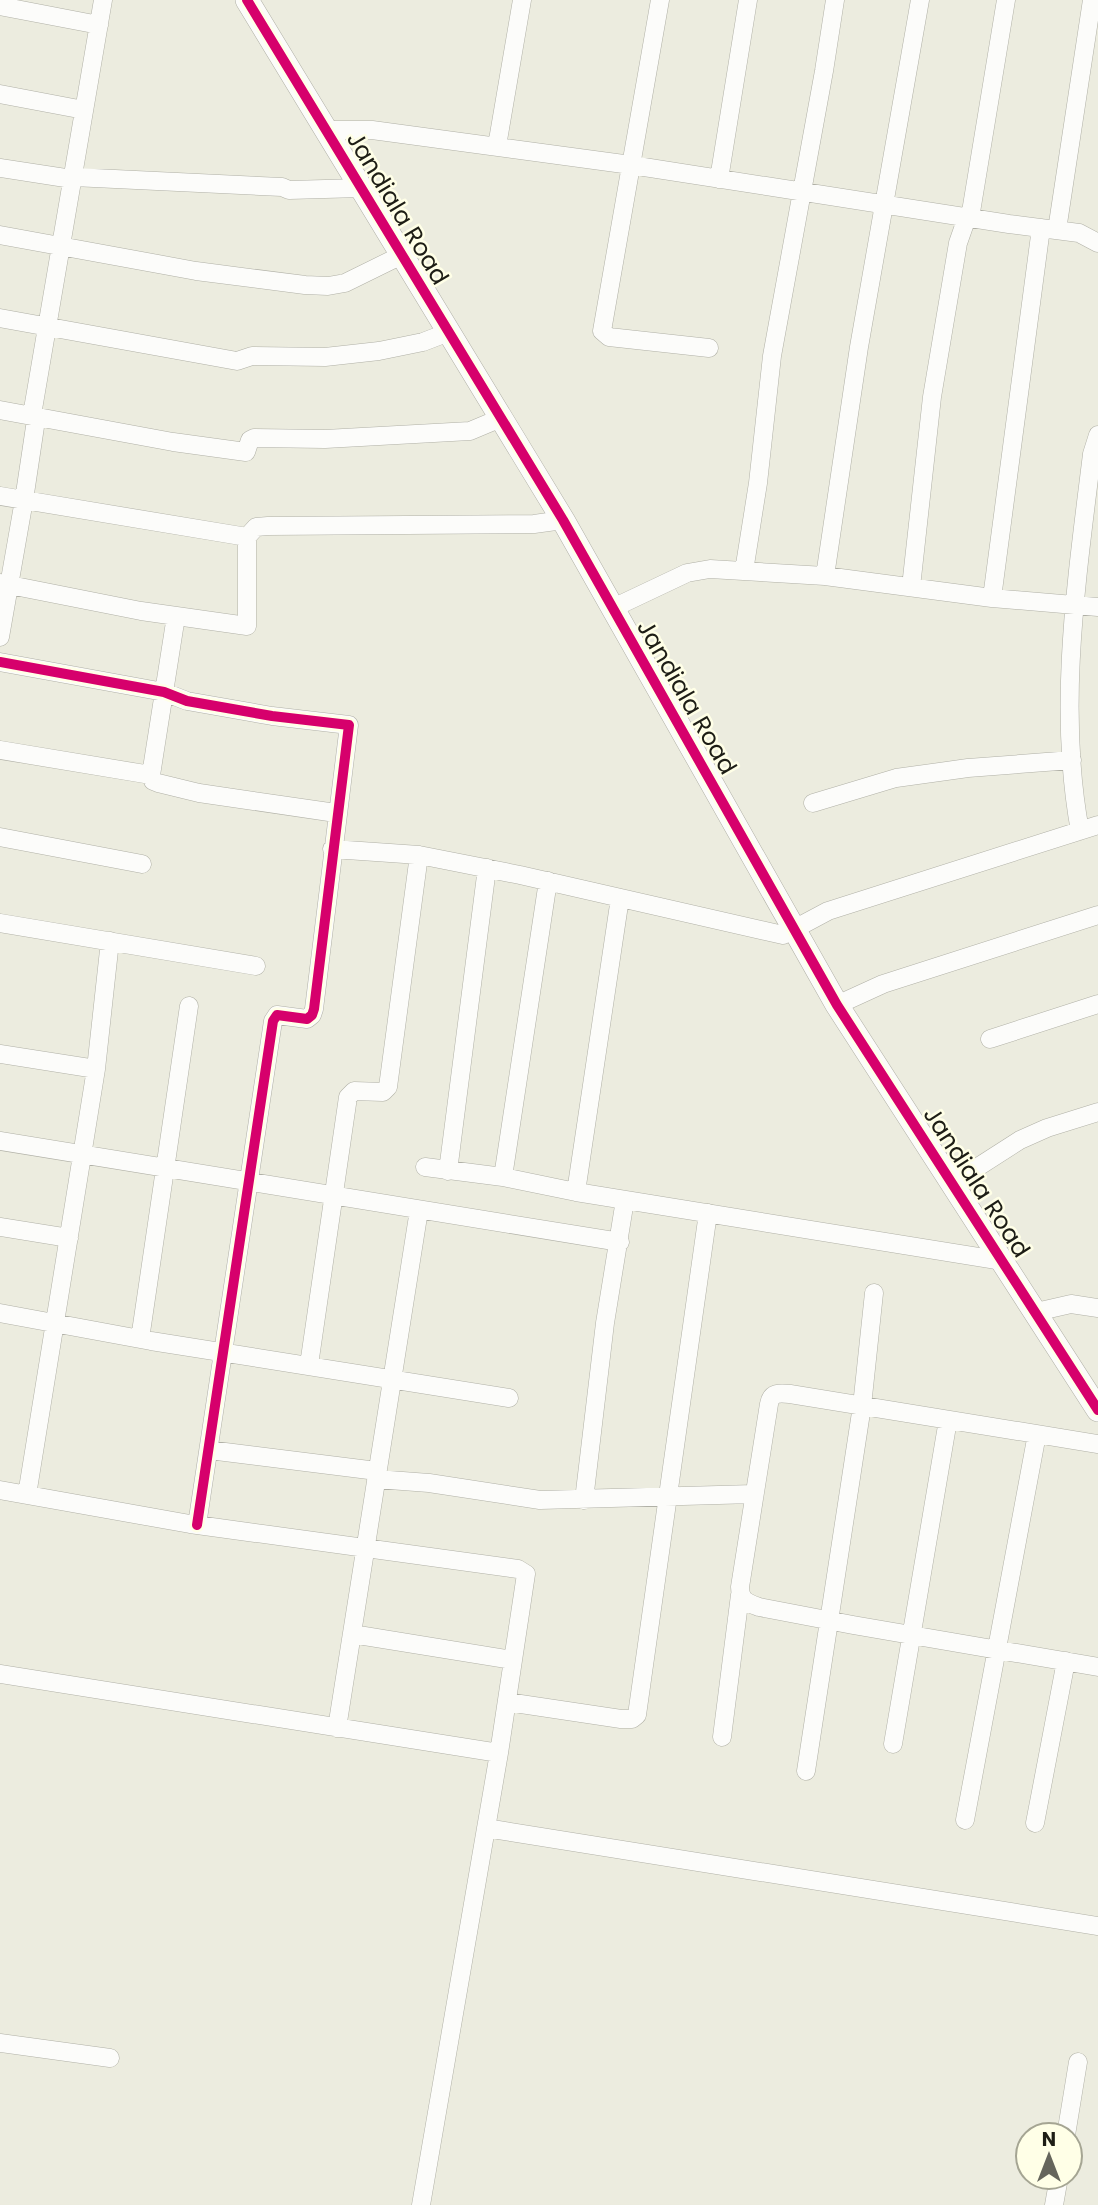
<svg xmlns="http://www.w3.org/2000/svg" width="1098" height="2205" font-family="Poppins,sans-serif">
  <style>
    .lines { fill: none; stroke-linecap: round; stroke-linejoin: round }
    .minor-casing { stroke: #b0b0a6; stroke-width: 19 }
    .tertiary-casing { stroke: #b0b0a6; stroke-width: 24 }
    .minor { stroke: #fcfcfa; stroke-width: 18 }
    .tertiary { stroke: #fcfcfa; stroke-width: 23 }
    .cycleway-casing { stroke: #ffffe7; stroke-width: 15 }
    .cycleway { stroke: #d6006c; stroke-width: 10 }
    .labels { text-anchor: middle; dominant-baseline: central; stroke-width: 5; stroke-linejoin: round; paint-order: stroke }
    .street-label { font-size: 24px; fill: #1d1d15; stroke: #ffffe7 }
  </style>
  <rect width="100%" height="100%" fill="#ececdf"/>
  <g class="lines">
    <defs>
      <path id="minor" d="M660,0L602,331L609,337L709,348
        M0,6L99,25
        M0,94L84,110
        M326,130H372L631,165L1009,224L1079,233L1098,243
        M497,146L522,0
        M0,168L72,179
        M73,177L282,187L289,190L361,188
        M719,179L748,0
        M1057,230L1092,0
        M0,235L196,271L305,285L328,286L345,283L402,255
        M0,318L237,361L252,356L325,357L379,351L423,342L449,332
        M0,410L173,442L246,452L250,440L254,438L325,439L470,431L501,418
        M0,496L247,537L256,527L268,526L534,524L563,520
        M744,571L758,483L772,356L824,71L835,0
        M825,576L859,347L920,0
        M0,583L141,611L247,626V537
        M911,587L932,397L958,243L965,223L970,218L1006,0
        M992,598L1041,228
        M613,608L687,573L710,569L825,576L992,598L1098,607
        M0,637L24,500L36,420L32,415L103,0
        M0,662L164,692L187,701L272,716L349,725L314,1009L312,1015L307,1019L277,1015L273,1021L197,1525
        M0,750L151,775L153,781L158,783L199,793L336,813
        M151,775L176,616
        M813,803L896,778L968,768L1072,760
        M1080,831C1057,707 1077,578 1092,454L1098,435
        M0,837L142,864
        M332,849L419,855L520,875L783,935L828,911L1098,825
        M0,923L256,966
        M837,1005L883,984L1098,915
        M990,1039L1098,1004
        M0,1054L96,1069
        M0,1141L620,1242
        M425,1167L503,1177L576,1192L1003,1261
        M448,1171L487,868
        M503,1177L548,881
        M953,1183L1020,1140L1047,1128L1098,1112
        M576,1192L620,898
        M0,1227L69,1238
        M1036,1312L1071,1304L1098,1308
        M0,1313L151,1341L509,1398
        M140,1339L189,1006
        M309,1365L348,1097L354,1091L383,1092L388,1087L419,855
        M1098,1444L790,1394C780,1393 771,1392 769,1404L740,1587C740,1601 748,1603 759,1607L853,1625L1098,1667
        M209,1450L377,1471
        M376,1479L429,1483L540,1500L754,1494
        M0,1490L190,1524L518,1569L526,1574L499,1753L421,2205
        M27,1495L96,1069L110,941
        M584,1500L605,1323L625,1200
        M352,1634L513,1660
        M0,1674L499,1753
        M507,1702L621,1719H632L637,1715L708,1213
        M337,1728L419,1210
        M722,1737L740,1595
        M893,1744L948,1420
        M806,1771L862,1406L874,1293
        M965,1820L1037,1434
        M1035,1823L1066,1661
        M486,1828L1098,1926
        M0,2043L110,2058
        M1066,2135L1078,2062
        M1054,2205L1059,2177"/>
      <path id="tertiary" d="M247,0L563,520L837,1005L1098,1410"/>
    </defs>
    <!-- minor casing -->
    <use href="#minor" class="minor-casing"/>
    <!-- tertiary casing -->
    <use href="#tertiary" class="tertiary-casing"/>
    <!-- minor -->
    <use href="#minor" class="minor"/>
    <!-- tertiary -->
    <use href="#tertiary" class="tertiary"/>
    <defs>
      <path id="cycleway" d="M247,0L563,520L837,1005L1098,1410
        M0,662L164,692L187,701L272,716L349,725L314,1009L312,1015L307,1019L277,1015L273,1021L197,1525"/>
    </defs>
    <!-- cycleway casing -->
    <use href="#cycleway" class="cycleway-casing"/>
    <!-- cycleway -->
    <use href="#cycleway" class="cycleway"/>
  </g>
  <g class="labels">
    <!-- street labels -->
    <g class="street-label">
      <text transform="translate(398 208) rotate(59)">Jandiala Road</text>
      <text transform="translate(687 697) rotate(60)">Jandiala Road</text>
      <text transform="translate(977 1182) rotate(57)">Jandiala Road</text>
    </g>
  </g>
  <!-- north arrow -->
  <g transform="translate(1049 2156)"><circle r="33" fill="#ffffe7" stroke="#a5a593" stroke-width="2"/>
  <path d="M0-5L12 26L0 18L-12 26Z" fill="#65655c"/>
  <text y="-10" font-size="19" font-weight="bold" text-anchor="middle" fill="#1d1d15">N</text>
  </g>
</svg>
